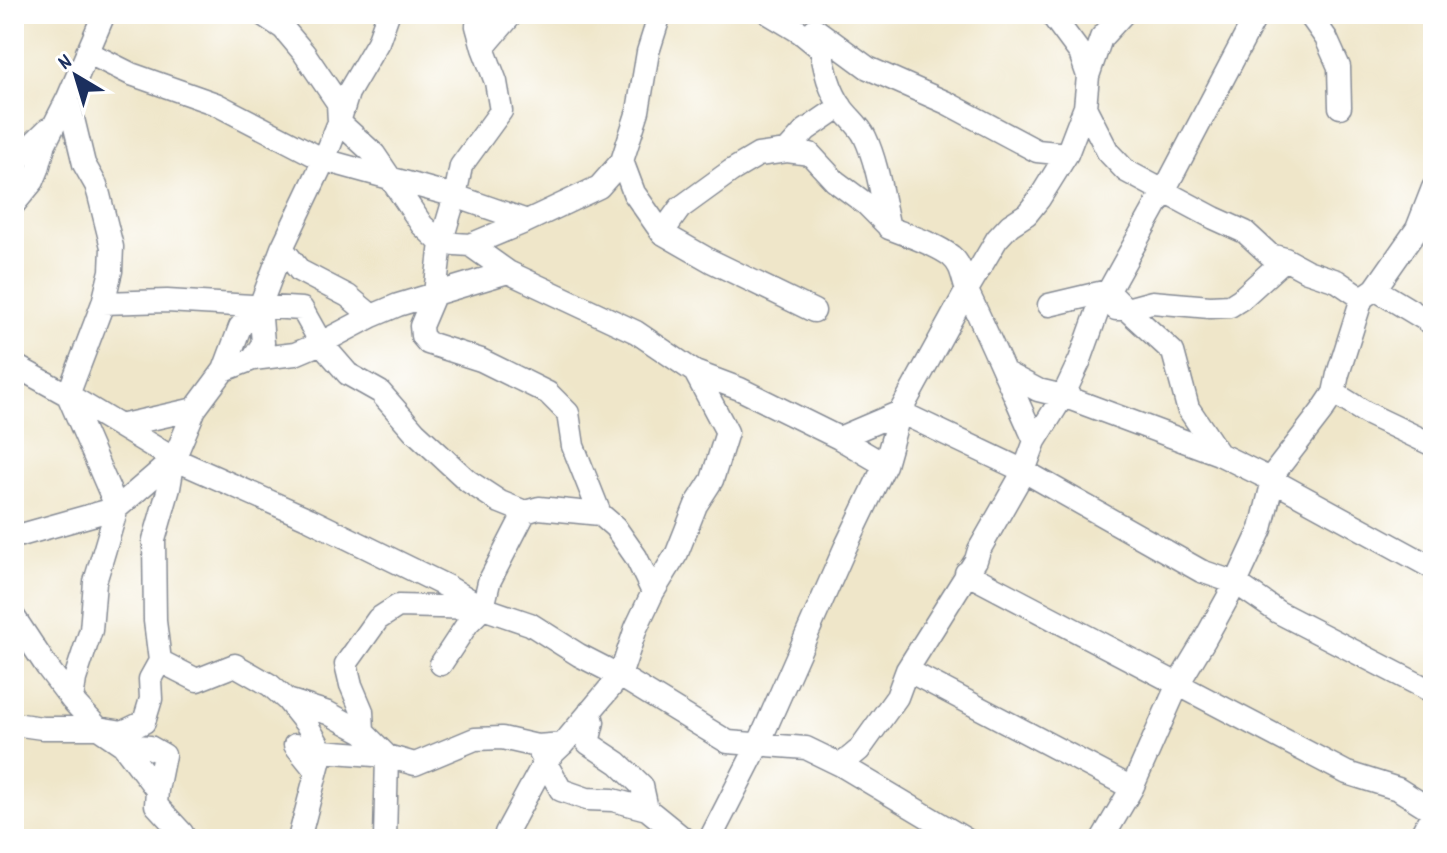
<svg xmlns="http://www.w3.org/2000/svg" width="1447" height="853" font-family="Dekko,sans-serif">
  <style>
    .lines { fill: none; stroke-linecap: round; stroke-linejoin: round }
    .minor-casing { stroke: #858a94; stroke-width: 25 }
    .minor { stroke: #fff; stroke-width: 22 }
  </style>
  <rect width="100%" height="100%" fill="#fff"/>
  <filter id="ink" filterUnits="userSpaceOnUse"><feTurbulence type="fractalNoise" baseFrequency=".0125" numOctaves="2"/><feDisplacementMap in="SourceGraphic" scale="16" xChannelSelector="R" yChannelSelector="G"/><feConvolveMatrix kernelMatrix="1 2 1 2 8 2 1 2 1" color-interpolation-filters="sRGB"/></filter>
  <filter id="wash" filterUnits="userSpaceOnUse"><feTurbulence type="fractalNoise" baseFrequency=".006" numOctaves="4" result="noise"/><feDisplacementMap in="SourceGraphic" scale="32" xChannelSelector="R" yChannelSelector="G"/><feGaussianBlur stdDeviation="1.8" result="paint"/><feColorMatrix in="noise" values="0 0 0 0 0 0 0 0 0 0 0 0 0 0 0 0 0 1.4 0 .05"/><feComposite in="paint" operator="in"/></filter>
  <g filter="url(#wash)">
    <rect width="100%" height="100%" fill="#efe6c9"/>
  </g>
  <g filter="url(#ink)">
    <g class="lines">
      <defs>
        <path id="minor" d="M104,14L68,98L84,164L96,185L99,195L112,247L111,271L103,303L68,395L117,508L95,582L91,630L75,679L72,700L98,728L123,745L157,790L156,805L182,833L185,839
          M262,14L283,28L304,53L338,103L339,122L374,154L422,225L441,243L470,245L508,272L636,332L695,372L740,389L839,438L885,465
          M494,14L477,26L483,48L496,82L501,111L461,166L455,196L527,221
          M660,14L648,52L638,111L622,161L634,193L662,233L711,261L814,311
          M770,14L800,32L821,49C825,70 829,90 842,108C849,118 859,125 865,137C878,165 882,198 889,228C907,235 936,244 951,256C964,267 962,281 969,295C992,343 1013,392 1035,441
          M1051,14L1080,53L1088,76
          M1123,14L1101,38L1088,76L1085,107L1108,152L1126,171L1214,218L1245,232L1270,255L1285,259
          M1309,14L1326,38L1339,67L1340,107
          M815,29L868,68L947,103L1037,151L1067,154
          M483,48L512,14
          M87,52L131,74L216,104L324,160L455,196L441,243L435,293L421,326L422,336L428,343L481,360L548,393L568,413L573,446L600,514L615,527L636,557L653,592
          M787,151L810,154L835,181L866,204L889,227
          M14,162L48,129
          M14,204L33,181L38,169L45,143L68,98
          M662,233L680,208L731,171L758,155L787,151L806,130L841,106
          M470,245L527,221L599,187L622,161
          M282,248L300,271L348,296L372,316
          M1375,289L1433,324
          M103,303L167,301L302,309L321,343L348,374L380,392L415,432L468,481L500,502L525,512
          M1049,305L1108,291L1126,309L1152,302L1210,307L1230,306L1241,299L1285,259L1307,271L1337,281L1362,298
          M1116,309H1126L1173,352L1188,408L1219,454
          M253,359L263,343L260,306L282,248L324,160L339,122L348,93L378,42L388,14
          M14,365L68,395L174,459L309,519L448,587L483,608L530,624L579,655L620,676L728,742L806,748L841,765L965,839
          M224,370L240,327L260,306
          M1004,372L1038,390L1063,396L1219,454L1272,480L1433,568
          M1334,393L1366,413L1433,445
          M119,426L195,409
          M839,438L900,412L1024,471L1201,571L1236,583L1278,612L1433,692
          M174,459L169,488L154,540L155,621L160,661L197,680L235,665L270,685L287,700L328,713L363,732
          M14,537L117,508L174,459L195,409L224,370L253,359L295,354L321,343L372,316L398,305L508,272
          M966,573L1347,773L1398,789L1433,811
          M14,617L47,667L72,700
          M441,664L468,623L483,608L489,582L525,512L539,508L600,514
          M907,670L1132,788
          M287,700L307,725L322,751L299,839
          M590,711L593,722L588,743L618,763L642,786L647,809
          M14,724L42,728H98L123,732L144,722L151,699L150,679L160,661
          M123,745L150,747L164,755L157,790
          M539,751L561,790L587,799L613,800L647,809L684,839
          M841,765L859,750L897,697L907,670L976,560L979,550L1024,471L1035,441L1063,396L1080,360L1098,310L1164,191L1257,14
          M316,771L295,745L322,751L387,756L415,764L475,739L502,738L537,746L563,744
          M385,839L387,756L363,732L362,711L351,685L346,664L378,619L398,606L479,608
          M505,839L506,833L545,761L563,744L620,676L636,628L653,592L677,553L696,505L712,480L727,432L695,372
          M710,839L759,743L845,548L885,465L900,412L967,290L997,239L1010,225L1027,214L1039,199L1067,154L1085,107
          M1102,839L1132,788L1178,684L1205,639L1236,583L1261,529L1275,472L1322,411L1334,393L1338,374L1362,298L1375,289L1417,229L1433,188
          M1419,839L1433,812"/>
      </defs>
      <!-- minor casing -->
      <use href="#minor" class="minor-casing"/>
      <!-- minor -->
      <use href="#minor" class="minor"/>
    </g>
  </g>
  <!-- margin -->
  <rect width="1447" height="853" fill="none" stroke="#fff" stroke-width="48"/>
  <!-- north arrow -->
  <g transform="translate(76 76) rotate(322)" stroke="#ffffff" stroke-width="6" paint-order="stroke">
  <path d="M0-6L14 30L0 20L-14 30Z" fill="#1b2f5e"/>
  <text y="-12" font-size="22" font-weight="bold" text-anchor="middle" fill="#1b2f5e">N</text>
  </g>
</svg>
